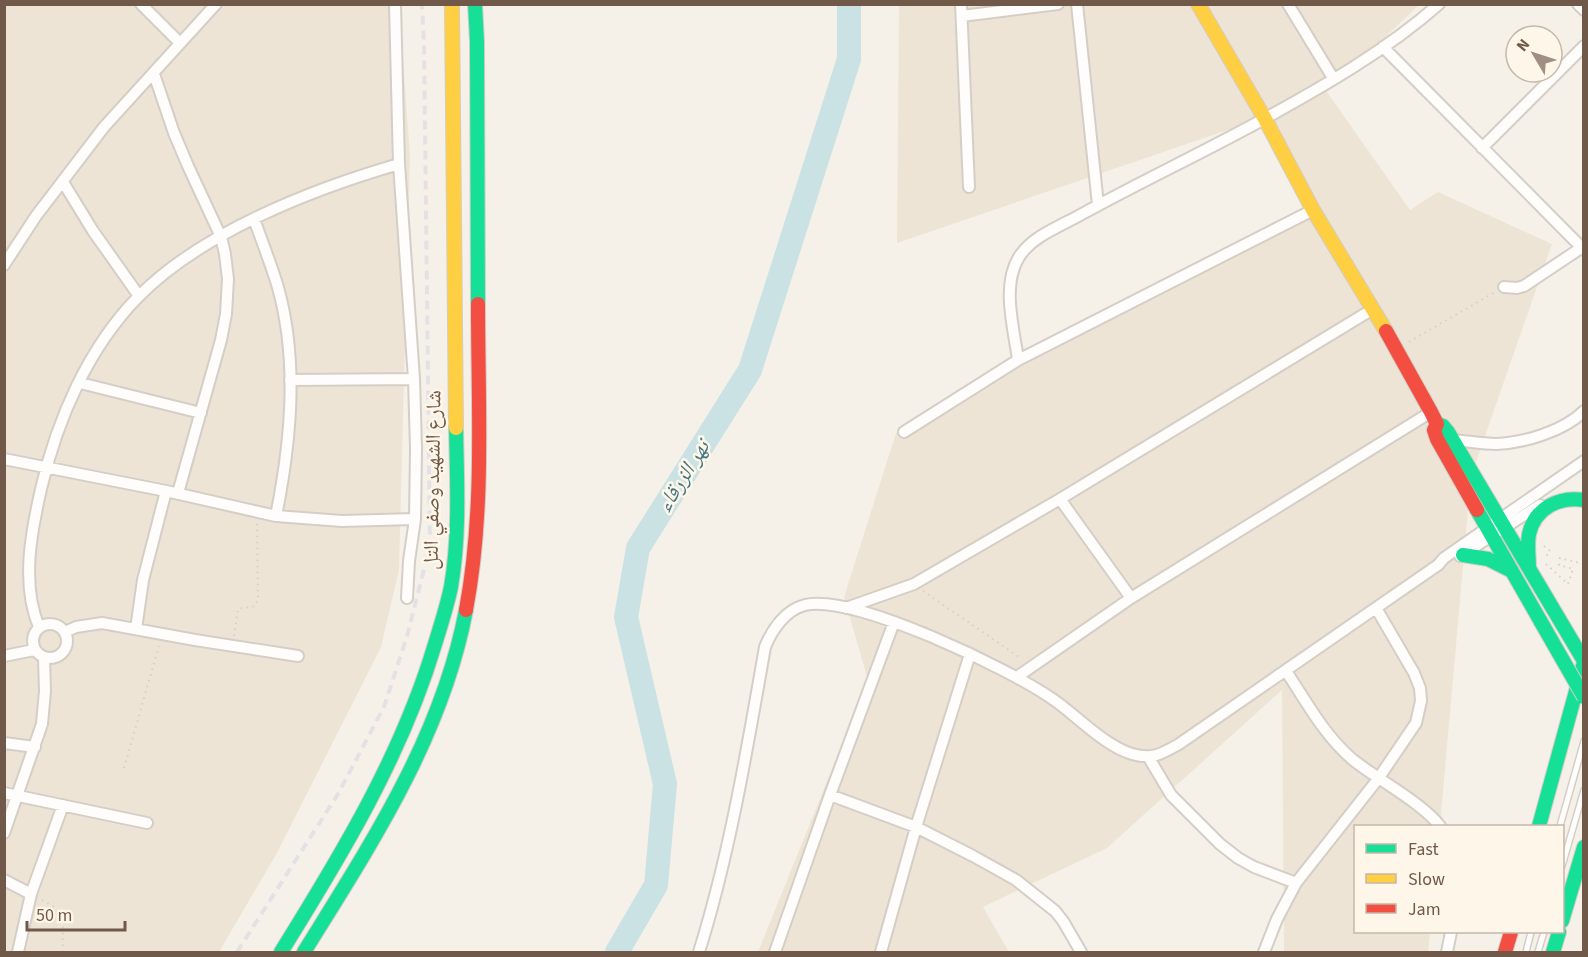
<svg xmlns="http://www.w3.org/2000/svg" width="1588" height="957" font-family="'Source Sans 3','Noto Naskh Arabic',sans-serif">
  <style>
    .residential { fill: #eee4d5 }
    .lines { fill: none; stroke-linecap: round; stroke-linejoin: round }
    .river { stroke: #cae2e4; stroke-width: 24 }
    .lane-casing { stroke: #d4cec6; stroke-width: 8 }
    .street-casing { stroke: #d4cec6; stroke-width: 14 }
    .fast-casing { stroke: #d4cdc4; stroke-width: 16 }
    .slow-casing { stroke: #d4cdc4; stroke-width: 16 }
    .jam-casing { stroke: #d4cdc4; stroke-width: 16 }
    .path { stroke: #d7cfc9; stroke-width: 2; stroke-dasharray: 1.5 4.5; stroke-linecap: butt }
    .lane { stroke: #fefdfc; stroke-width: 5 }
    .street { stroke: #fefdfc; stroke-width: 10 }
    .fast { stroke: #16e098; stroke-width: 14 }
    .slow { stroke: #ffcf43; stroke-width: 14 }
    .jam { stroke: #f24e42; stroke-width: 14 }
    .rail { stroke: #e4e1e4; stroke-width: 4; stroke-dasharray: 9 6; stroke-linecap: butt }
    .fast-bridge-casing { stroke: #d4cdc4; stroke-width: 16; stroke-linecap: butt }
    .fast-bridge { stroke: #16e098; stroke-width: 14 }
    .labels { text-anchor: middle; dominant-baseline: central; stroke-width: 5; stroke-linejoin: round; paint-order: stroke }
    .street-label { font-size: 21px; fill: #71594a; stroke: #fef6e8 }
    .water-label { font-size: 22px; font-style: italic; fill: #457884; stroke: #fef6e8 }
  </style>
  <rect width="100%" height="100%" fill="#f5f1e8"/>
  <!-- residential -->
  <path class="residential" d="M5,5H399L410,156L399,570L381,647L277,853L219,952H5Z
    M899,5H1419L1327,92L1410,210L1438,192L1552,244L1471,476L1440,826H1356V932H1430L1428,952H1284L1282,690L1107,848L983,907L1009,952H758L868,680L844,597L896,433L1312,210L1266,117L897,243Z"/>
  <g class="lines">
    <!-- river -->
    <path class="river" d="M617,952L656,885L665,784L626,617L638,548L750,370L849,59V4"/>
    <defs>
      <path id="lane" d="M1560,826L1584,741
        M1562,866L1584,790
        M1526,952L1531,932
        M1538,952L1544,932"/>
      <path id="street" d="M141,4L180,43
        M395,4L399,164L414,379L416,449L415,519L409,561L407,598
        M961,4L969,187
        M1077,4L1098,205
        M1288,4L1333,78
        M1578,4L1584,10
        M962,16L1058,4
        M1383,47L1584,250
        M154,74L174,133L188,166L221,237L225,254L228,279L226,314L221,340L178,493
        M1482,148L1584,46
        M63,182L93,231L139,296
        M254,219C262,241 270,262 277,284C299,359 291,441 276,516
        M4,265L36,216L104,127L216,4
        M1504,287L1517,288L1524,286L1581,248
        M1018,360C1014,328 1001,286 1019,257C1032,236 1061,226 1082,214C1142,181 1204,152 1264,119C1324,86 1387,50 1439,4
        M290,380L414,379
        M80,383L201,413
        M904,432L1018,360L1313,210
        M1453,440C1467,441 1482,444 1496,444C1524,443 1564,431 1584,411
        M4,459L166,491
        M1060,499L1131,598
        M1460,556L1540,505
        M846,608L914,584L1060,499L1373,309
        M33 641a17 17 0 1 1 34 0a17 17 0 1 1-34 0Z
        M39,627C21,584 31,533 41,489C57,420 88,348 138,297C202,232 313,189 399,164
        M136,629L143,580L166,491L276,516L342,521L415,519
        M65,632L76,627L102,623L195,640L298,656
        M4,656L34,650
        M1286,671C1306,701 1324,735 1352,759C1378,780 1421,802 1440,826
        M1017,677L1131,598L1431,412
        M4,743L35,747
        M1149,758L1171,795L1220,844L1238,858L1254,867L1296,883
        M4,793L147,823
        M830,795L916,827L973,856L1016,880L1055,911L1063,921L1081,952
        M4,833L42,724L45,691L44,658
        M4,880L31,894
        M18,952L31,894L63,805
        M699,952C730,853 747,749 765,647C772,630 785,610 805,605C853,593 1012,670 1054,700C1077,716 1105,746 1132,754C1153,760 1161,754 1179,744L1438,565L1444,558L1584,461
        M775,952L830,795L894,622
        M881,952L916,827L970,654
        M1264,952L1277,919L1296,883L1378,779L1416,723L1421,701L1420,688L1414,673L1376,608
        M1447,952L1451,932"/>
      <path id="fast" d="M475,4L477,42L478,304
        M1437,424L1443,426L1448,432L1584,661
        M1477,510L1541,622
        M1463,555L1488,559L1510,570
        M1529,568C1529,557 1527,545 1529,534C1535,508 1559,496 1584,500
        M1539,826L1584,662
        M1562,921L1584,847
        M281,952C342,854 402,755 435,644C441,625 447,606 451,587C460,535 457,481 456,428
        M304,952C371,844 442,737 466,610
        M1553,952L1559,932"/>
      <path id="slow" d="M452,4L456,428
        M1198,4L1265,119L1313,210L1386,331"/>
      <path id="jam" d="M1386,331L1431,412L1437,424L1434,430L1437,439L1477,510
        M466,610C485,509 478,405 478,304
        M1505,952L1511,932"/>
    </defs>
    <!-- lane casing -->
    <use href="#lane" class="lane-casing"/>
    <!-- street casing -->
    <use href="#street" class="street-casing"/>
    <!-- fast casing -->
    <use href="#fast" class="fast-casing"/>
    <!-- slow casing -->
    <use href="#slow" class="slow-casing"/>
    <!-- jam casing -->
    <use href="#jam" class="jam-casing"/>
    <!-- path -->
    <path class="path" d="M1409,342L1495,292
      M1544,546L1550,551L1545,558
      M1546,564L1568,584L1573,569L1559,565L1560,558L1584,564
      M923,591L1022,659
      M234,636L238,609L255,606L258,600L257,522
      M124,768L159,646
      M42,900C70,914 61,925 63,952"/>
    <!-- lane -->
    <use href="#lane" class="lane"/>
    <!-- street -->
    <use href="#street" class="street"/>
    <!-- fast -->
    <use href="#fast" class="fast"/>
    <!-- slow -->
    <use href="#slow" class="slow"/>
    <!-- jam -->
    <use href="#jam" class="jam"/>
    <!-- rail -->
    <path class="rail" d="M237,952L338,794L384,707L407,636L430,546L424,45L422,4"/>
    <defs>
      <path id="fast-bridge" d="M1541,622L1584,697"/>
    </defs>
    <!-- fast-bridge casing -->
    <use href="#fast-bridge" class="fast-bridge-casing"/>
    <!-- fast-bridge -->
    <use href="#fast-bridge" class="fast-bridge"/>
  </g>
  <g class="labels">
    <!-- street labels -->
    <g class="street-label">
      <text transform="translate(432 480) rotate(-89)">شارع الشهيد وصفي التل</text>
    </g>
    <!-- water labels -->
    <g class="water-label">
      <text transform="translate(683 476) rotate(-58)">نهر الزرقاء</text>
    </g>
  </g>
  <!-- border -->
  <rect width="1588" height="957" fill="none" stroke="#71594a" stroke-width="12"/>
  <!-- legend -->
  <rect x="1354" y="825" width="210" height="108" fill="#fef6e8" stroke="#c6b7a9" stroke-width="1.5"/>
  <rect x="1366" y="844" width="30" height="9" fill="#16e098" stroke="#c6b7a9" stroke-width="1.5"/>
  <text x="1408" y="855" font-size="18" fill="#71594a">Fast</text>
  <rect x="1366" y="874" width="30" height="9" fill="#ffcf43" stroke="#c6b7a9" stroke-width="1.5"/>
  <text x="1408" y="885" font-size="18" fill="#71594a">Slow</text>
  <rect x="1366" y="904" width="30" height="9" fill="#f24e42" stroke="#c6b7a9" stroke-width="1.5"/>
  <text x="1408" y="915" font-size="18" fill="#71594a">Jam</text>
  <!-- north arrow -->
  <g transform="translate(1534 54) rotate(309)"><circle r="28" fill="#fef6e8" stroke="#c6b7a9" stroke-width="1.5"/>
  <path d="M0-4.5L10 22L0 15L-10 22Z" fill="#9f8e81"/>
  <text y="-9" font-size="16" font-weight="bold" text-anchor="middle" fill="#71594a">N</text>
  </g>
  <!-- scale -->
  <path d="M27 921v9h98v-9" fill="none" stroke="#71594a" stroke-width="3"/>
  <text x="36" y="921" font-size="18" fill="#71594a" stroke="#fef6e8" stroke-width="4.5" paint-order="stroke">50 m</text>
</svg>
